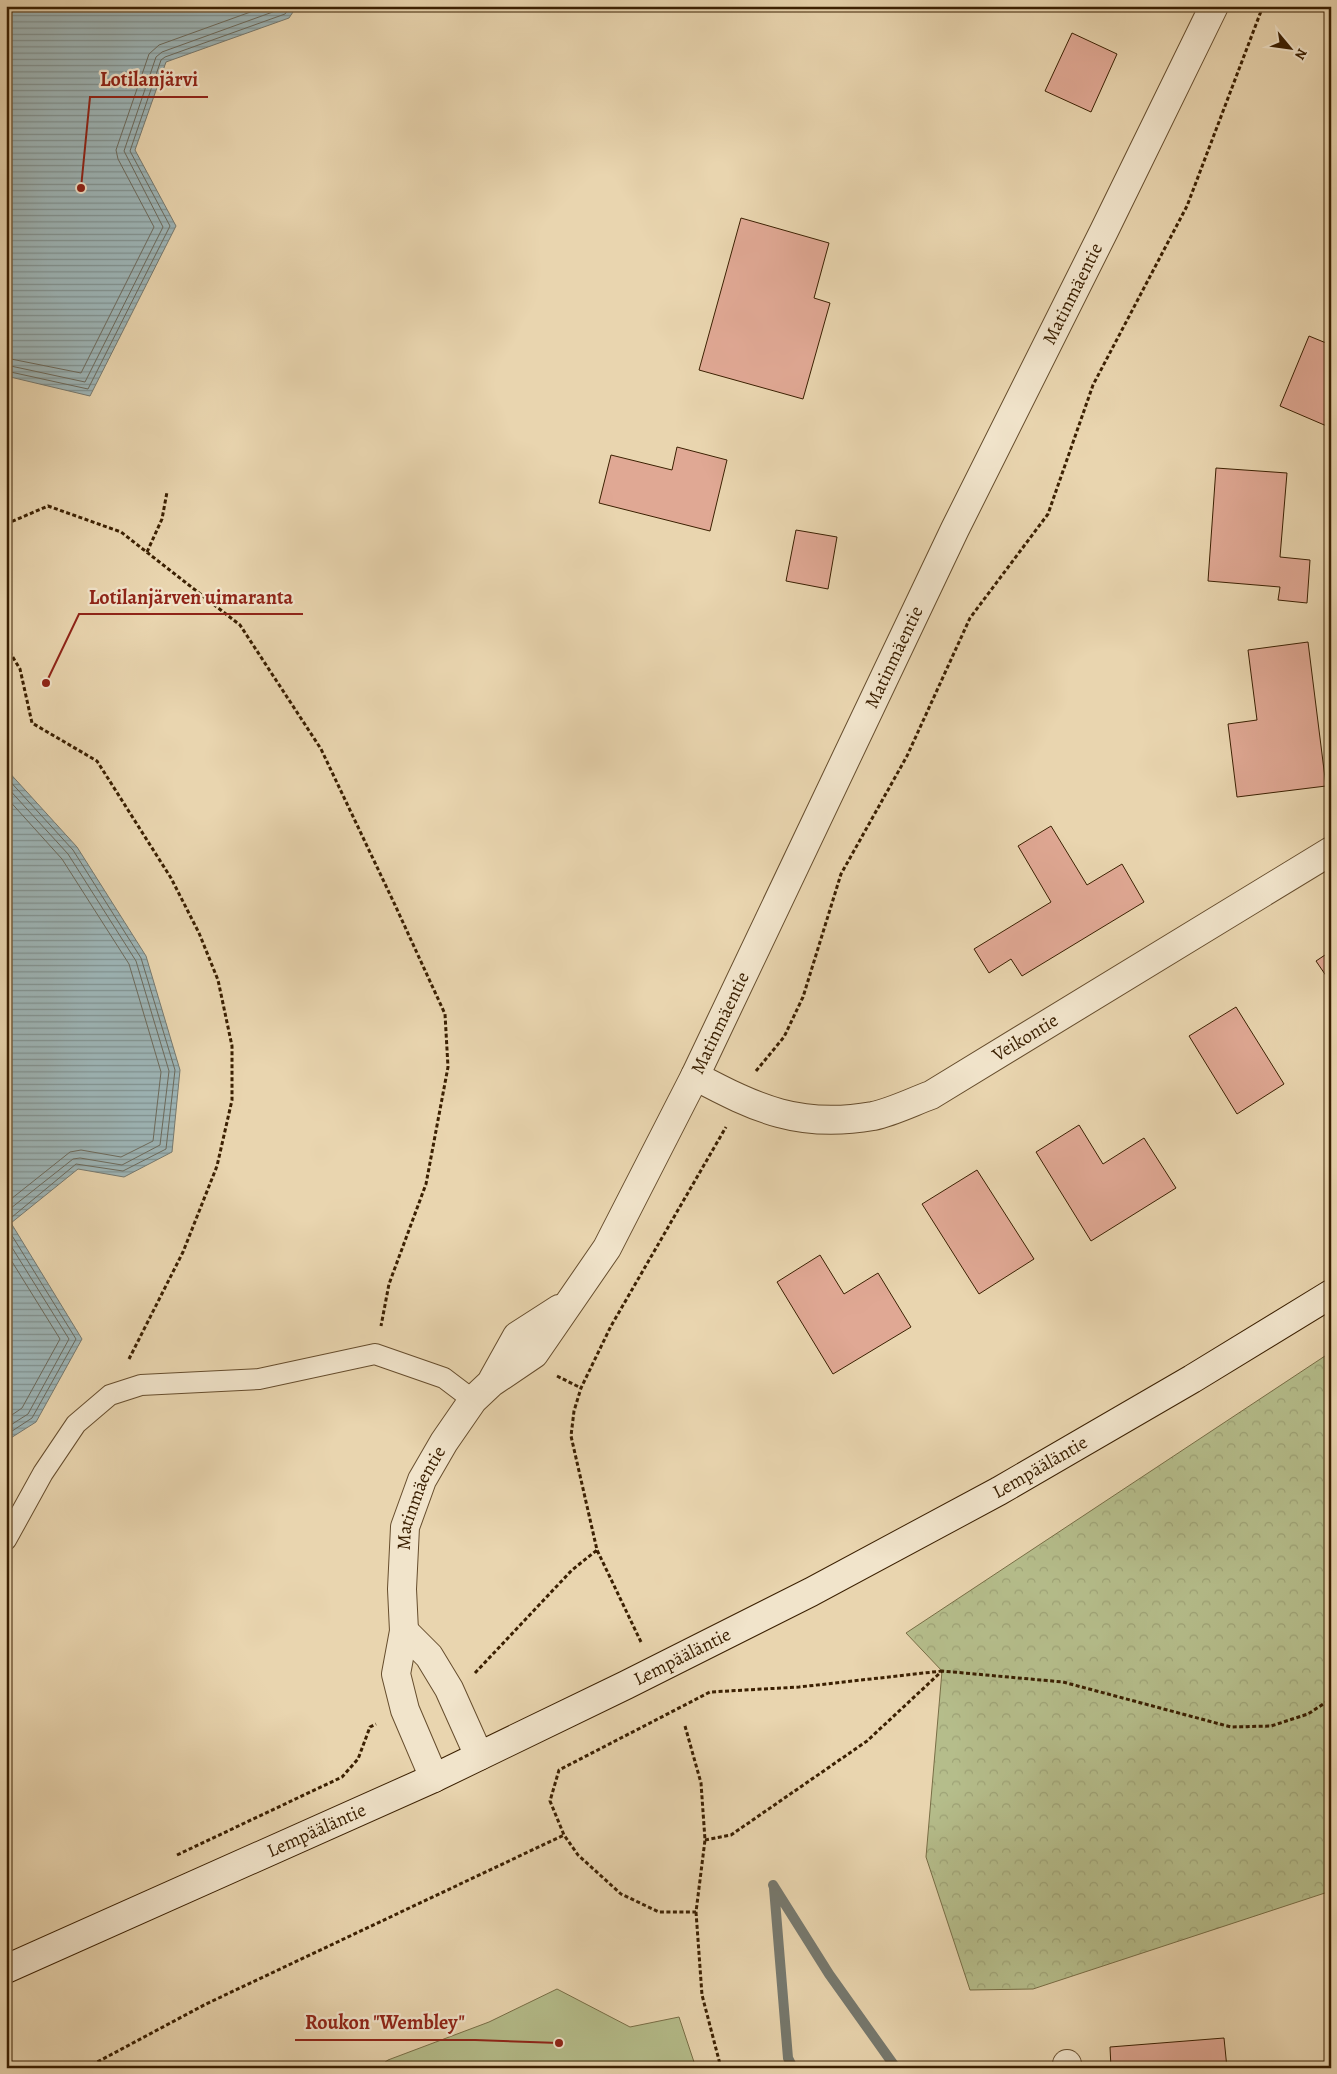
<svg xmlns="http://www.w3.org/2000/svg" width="1337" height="2074" font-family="Alegreya,serif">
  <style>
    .grass { fill: #b5bd8b; stroke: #786e46 }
    .forest { fill: url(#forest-crowns); stroke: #786e46 }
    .water { fill: url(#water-rules); stroke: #76796f }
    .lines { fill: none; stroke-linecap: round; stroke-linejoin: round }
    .shore { stroke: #6c6a5c; stroke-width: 1 }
    .stream { stroke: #76796f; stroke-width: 10 }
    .building { fill: #e0a894; stroke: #3b2002 }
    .service-casing { stroke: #664d2d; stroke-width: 22 }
    .minor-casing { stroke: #664d2d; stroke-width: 30 }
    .tertiary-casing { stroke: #664d2d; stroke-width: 30 }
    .secondary-casing { stroke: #3b2002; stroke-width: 30 }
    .path { stroke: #3b2002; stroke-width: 3; stroke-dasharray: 4 2.5; stroke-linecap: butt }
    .service { stroke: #f1e4cb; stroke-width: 20 }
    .minor { stroke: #f1e4cb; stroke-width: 28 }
    .tertiary { stroke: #f1e4cb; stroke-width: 28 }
    .secondary { stroke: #f1e4cb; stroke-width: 28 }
    .labels { text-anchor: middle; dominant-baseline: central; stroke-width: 4.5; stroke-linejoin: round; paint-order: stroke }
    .street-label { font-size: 19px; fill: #3b2002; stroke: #f1e4cb }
    .leader { fill: none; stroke: #8f2418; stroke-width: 2 }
    .callout-dot { fill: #8f2418; stroke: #f1e4cb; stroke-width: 2 }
    .callout-label { font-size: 20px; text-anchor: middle; font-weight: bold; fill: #8f2418; stroke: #f1e4cb; stroke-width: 4.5; stroke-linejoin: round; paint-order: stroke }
  </style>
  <defs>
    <pattern id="forest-crowns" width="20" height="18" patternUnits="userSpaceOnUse" patternTransform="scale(1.25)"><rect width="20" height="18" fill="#b5bd8b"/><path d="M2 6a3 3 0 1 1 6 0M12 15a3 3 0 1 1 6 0" fill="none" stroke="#9da276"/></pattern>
    <pattern id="water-rules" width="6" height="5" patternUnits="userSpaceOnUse" patternTransform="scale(1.25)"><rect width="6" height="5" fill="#9db5b7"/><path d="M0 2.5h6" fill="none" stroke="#819393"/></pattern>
  </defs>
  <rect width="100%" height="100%" fill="#e9d5af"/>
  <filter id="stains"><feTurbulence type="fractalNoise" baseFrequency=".004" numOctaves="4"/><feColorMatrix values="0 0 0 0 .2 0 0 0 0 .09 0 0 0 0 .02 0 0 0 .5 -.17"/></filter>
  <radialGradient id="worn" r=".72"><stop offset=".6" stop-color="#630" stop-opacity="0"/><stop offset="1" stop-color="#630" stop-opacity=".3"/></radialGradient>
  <!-- grass -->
  <path class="grass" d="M557,1989L630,2027L679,2017L696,2068H377L388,2060L489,2022Z"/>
  <!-- forest -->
  <path class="forest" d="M1331,1352V1891L1033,1989L970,1990L926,1857L942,1671L906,1633Z"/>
  <!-- water -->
  <path class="water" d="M6,6H297L289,18L166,62L135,150L176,226L90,396L6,376Z
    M6,769L77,847L146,956L180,1070L172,1152L124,1177L78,1169L11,1223L82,1339L36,1422L6,1441Z"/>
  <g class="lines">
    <!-- shore -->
    <path class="shore" d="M6,358L81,373L154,227L118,159L116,150L149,54L159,45L267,6
      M6,365L85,382L163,227L124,151L156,57L162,52L281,9L284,6
      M6,371L88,389L170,226L130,151L161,60L165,57L285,14L291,6
      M6,777L73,850L141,958L175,1070L166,1149L123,1171L76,1164L6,1222
      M6,786L68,854L136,961L169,1071L160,1145L122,1165L80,1158L73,1159L6,1212
      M6,797L62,859L129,964L161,1072L153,1141L121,1157L81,1150L70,1152L6,1203
      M6,1226L76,1339L32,1418L6,1435
      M6,1238L69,1339L28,1414L6,1428
      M6,1252L60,1339L22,1408L6,1419"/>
    <!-- stream -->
    <path class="stream" d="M773,1885L829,1974L896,2068
      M774,1888L788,2058L793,2068"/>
  </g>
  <!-- building -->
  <path class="building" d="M1072,33L1117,54L1091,112L1045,91Z
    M741,218L829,243L814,298L830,303L803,399L699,370Z
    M1309,336L1331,345L1329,427L1280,406Z
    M677,447L727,460L710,531L599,503L611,455L672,470Z
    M1216,468L1287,473L1280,557L1310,560L1307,603L1278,600L1280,587L1208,581Z
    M796,530L837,537L828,589L786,581Z
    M1308,642L1326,786L1237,797L1228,724L1257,720L1248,650Z
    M1051,826L1087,885L1122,864L1144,902L1022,976L1011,959L989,973L974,949L1051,902L1018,846Z
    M1331,951V983L1316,961Z
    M1236,1007L1284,1084L1237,1114L1189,1036Z
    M1079,1125L1103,1164L1144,1138L1176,1188L1091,1241L1036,1152Z
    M977,1170L1034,1259L979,1294L922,1204Z
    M820,1255L844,1294L878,1273L911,1327L833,1374L777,1282Z
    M1224,2038L1227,2068H1111L1110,2047Z"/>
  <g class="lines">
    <defs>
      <path id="service" d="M6,1540L43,1473L76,1424L110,1395L141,1385L259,1379L375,1354L444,1378L473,1400"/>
      <g id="minor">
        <path id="s1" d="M695,1076C757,1109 800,1129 873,1116C892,1112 912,1102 931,1095L1331,851"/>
        <path d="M1067,2064V2068"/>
      </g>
      <g id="tertiary">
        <path d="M493,1379L517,1336L559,1309"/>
        <path d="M404,1631L429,1656L449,1689L479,1756"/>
        <path id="s2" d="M434,1778L405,1710L396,1674L404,1631L402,1589L405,1527L422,1480L444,1442L473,1400L491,1383L534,1354L607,1248L695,1076L955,529L1104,231L1214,6"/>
      </g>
      <g id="secondary">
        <path id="s3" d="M6,1969L434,1778L626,1685L811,1592L999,1491L1192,1379L1331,1294"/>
      </g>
    </defs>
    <!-- service casing -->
    <use href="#service" class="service-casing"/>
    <!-- minor casing -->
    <use href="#minor" class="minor-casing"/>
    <!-- tertiary casing -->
    <use href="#tertiary" class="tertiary-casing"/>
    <!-- secondary casing -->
    <use href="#secondary" class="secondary-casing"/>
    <!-- path -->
    <path class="path" d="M6,524L48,506L121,532L240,625L321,749L395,905L445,1014L448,1067L426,1184L389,1284L381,1326
      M147,552L162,519L167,492
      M6,646L20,669L32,723L97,761L171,878L199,933L218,980L232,1046V1100L217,1166L183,1252L129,1359
      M756,1071L784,1037L803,997L841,874L907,756L970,618L1048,514L1093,385L1187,206L1263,6
      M557,1376L581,1388
      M641,1642L597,1550L571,1436L574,1411L581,1388L611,1326L726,1127
      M475,1673L572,1570L597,1550
      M685,1726L701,1783L705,1840L696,1912H659L621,1894L578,1855L564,1835L550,1801L559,1770L710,1692L799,1687L942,1671
      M705,1840L731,1835L867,1741L942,1671L1063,1682L1231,1727L1271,1726L1308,1714L1331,1699
      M177,1855L342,1777L358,1759L370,1727L376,1724
      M696,1912L702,1995L721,2068
      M86,2068L206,2004L564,1835"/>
    <!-- service -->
    <use href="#service" class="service"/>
    <!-- minor -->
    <use href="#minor" class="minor"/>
    <!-- tertiary -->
    <use href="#tertiary" class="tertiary"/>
    <!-- secondary -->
    <use href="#secondary" class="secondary"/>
  </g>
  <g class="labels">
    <!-- street labels -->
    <g class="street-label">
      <text stroke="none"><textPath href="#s2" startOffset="1671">Matinmäentie</textPath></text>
      <text stroke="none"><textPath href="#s2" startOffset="1266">Matinmäentie</textPath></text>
      <text stroke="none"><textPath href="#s2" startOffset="861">Matinmäentie</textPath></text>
      <text stroke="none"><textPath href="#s1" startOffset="359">Veikontie</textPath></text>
      <text stroke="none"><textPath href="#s3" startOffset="1150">Lempääläntie</textPath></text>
      <text stroke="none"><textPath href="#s2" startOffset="291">Matinmäentie</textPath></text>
      <text stroke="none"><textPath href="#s3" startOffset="745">Lempääläntie</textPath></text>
      <text stroke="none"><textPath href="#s3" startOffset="340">Lempääläntie</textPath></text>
    </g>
  </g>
  <!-- callouts -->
  <path class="leader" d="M81 188L90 97H208M46 683L79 614H303M559 2043L475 2040H295"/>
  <g class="callout-dot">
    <circle cx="81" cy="188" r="5"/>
    <circle cx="46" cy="683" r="5"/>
    <circle cx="559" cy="2043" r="5"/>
  </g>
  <g class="callout-label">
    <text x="149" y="86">Lotilanjärvi</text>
    <text x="191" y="604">Lotilanjärven uimaranta</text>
    <text x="385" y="2029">Roukon "Wembley"</text>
  </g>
  <!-- margin -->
  <rect width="1337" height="2074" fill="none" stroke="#e9d5af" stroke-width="25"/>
  <rect x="8" y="8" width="1322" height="2059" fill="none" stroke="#3b2002" stroke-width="2.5"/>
  <rect x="12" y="12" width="1312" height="2049" fill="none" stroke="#3b2002"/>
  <!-- north arrow -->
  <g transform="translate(1290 48) rotate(119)" stroke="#f1e4cb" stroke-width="4" paint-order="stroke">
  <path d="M0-4L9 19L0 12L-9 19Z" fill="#3b2002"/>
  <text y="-8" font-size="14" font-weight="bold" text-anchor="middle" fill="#3b2002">N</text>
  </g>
  <rect width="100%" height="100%" filter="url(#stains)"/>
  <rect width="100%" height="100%" fill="url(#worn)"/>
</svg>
